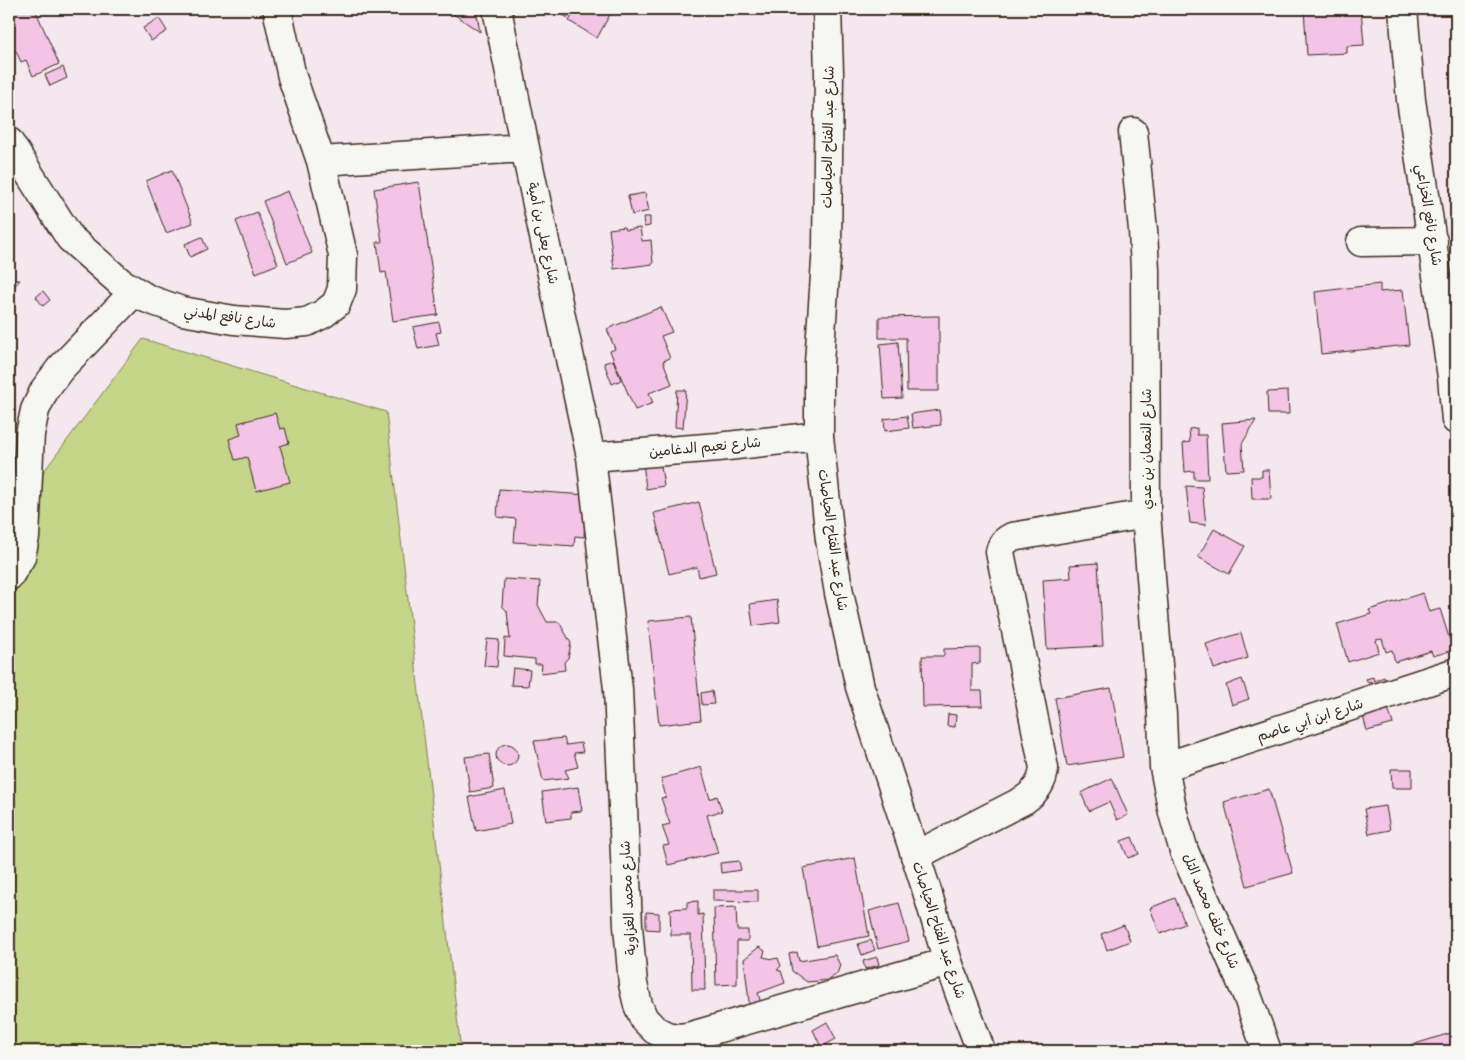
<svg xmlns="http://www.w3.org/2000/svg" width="1465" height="1060" font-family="'Balsamiq Sans','Playpen Sans Arabic',sans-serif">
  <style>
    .green { fill: #c5d589; stroke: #808054 }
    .building { fill: #f3c4e6; stroke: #3b2a1e }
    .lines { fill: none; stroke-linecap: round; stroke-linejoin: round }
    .minor-casing { stroke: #3b2a1e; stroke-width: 31 }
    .minor { stroke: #f6f6f2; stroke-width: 28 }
    .labels { text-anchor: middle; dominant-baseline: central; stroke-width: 4.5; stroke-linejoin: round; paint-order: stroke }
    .street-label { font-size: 14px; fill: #3b2a1e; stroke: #f6f6f2 }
  </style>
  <rect width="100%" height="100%" fill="#f5e7ee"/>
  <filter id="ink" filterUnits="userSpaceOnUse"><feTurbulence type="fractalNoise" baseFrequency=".02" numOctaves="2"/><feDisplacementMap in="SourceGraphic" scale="10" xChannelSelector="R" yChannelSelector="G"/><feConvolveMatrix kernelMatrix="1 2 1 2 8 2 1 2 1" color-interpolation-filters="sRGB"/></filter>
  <g filter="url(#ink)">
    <!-- green -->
    <path class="green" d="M143,339L386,412L461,1051H9V518Z"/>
    <!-- building -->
    <path class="building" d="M9,9H35L59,64L33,76L26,60L21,62L16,51L12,53L9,45Z
      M450,9H476L480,32L449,11Z
      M553,9H573L568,18Z
      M576,9H613L597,38L569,21Z
      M1304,9H1361L1364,45L1347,46V53L1307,55Z
      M159,18L167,31L151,41L143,28Z
      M63,67L67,78L50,86L45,75Z
      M172,170L193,223L166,233L146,181Z
      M419,182L438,315L393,321L386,272L381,273L377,242H382L374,189Z
      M288,191L312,253L287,263L263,201Z
      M645,193L649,211L632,215L628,196Z
      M257,212L278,264L256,273L236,221Z
      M643,217H650V226L644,227Z
      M624,227L625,230L640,228L642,241L651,240L653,264L614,269L609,229Z
      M202,237L207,249L190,257L185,244Z
      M9,280H20L9,292Z
      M1380,284V292L1403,290L1409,345L1321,354L1315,292Z
      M43,291L50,300L43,306L36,297Z
      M661,307L672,332L661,336L670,358L663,361L672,384L649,393L653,403L635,410L610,351L615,349L607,329Z
      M939,316V391H907L906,338H879V317Z
      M439,322L441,332L436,333L439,345L418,349L413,327Z
      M898,342L902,398L884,399L880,344Z
      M613,360L621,380L612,384L604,363Z
      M9,379L14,387V399L9,403Z
      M677,390H686L683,428L675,427Z
      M1288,391L1289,414H1268L1267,392Z
      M939,410L941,425L913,428L911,414Z
      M275,413L280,429L285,428L289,443L280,446L290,482L256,491L247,457L235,460L229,439L241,435L238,423Z
      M907,416L909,428L885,431L884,419Z
      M1256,420L1242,444L1244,470L1226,471L1222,423Z
      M1197,428V435H1206L1208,479H1194V471L1185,472L1183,443L1190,442L1189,429Z
      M660,460L664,486L646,489L643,462Z
      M1262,470H1269L1271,499H1252L1251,477H1262Z
      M1186,486L1202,487L1206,525L1190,523Z
      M499,489L586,495L584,537L575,536L574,546L514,542L516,519L497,517Z
      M699,502L716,573L699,577L697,567L669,574L654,513Z
      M1214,529L1245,546L1229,574L1198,557Z
      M1098,563L1103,646L1047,649L1043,580L1071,578L1070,565Z
      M504,579L540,581L538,605L547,622H559L571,643L568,658L564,662L565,670L541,673L542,664H535V659L504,656L505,638L510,639L507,611L502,606Z
      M1423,593L1429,612L1440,609L1453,650L1433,656L1431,651L1395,662L1392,650L1386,652L1382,639L1376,640L1379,652L1348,662L1337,624L1371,614L1369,610Z
      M777,600L780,622L753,626L750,604Z
      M691,617L701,720L659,725L648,621Z
      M1241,633L1248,658L1214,669L1206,644Z
      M487,639L499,640L497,667L484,666Z
      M980,648V663L972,664V691H982L983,706L923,707L922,656H944V649Z
      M513,668L530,670L528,686L511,685Z
      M1373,677L1374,681L1384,677L1388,689L1375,693L1372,682L1368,683L1366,679Z
      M1242,679L1249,699L1232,705L1226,685Z
      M1111,688L1123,757L1067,766L1055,698Z
      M712,691L714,704L702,705L701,693Z
      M1388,708L1393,724L1367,731L1363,716Z
      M948,714L956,715L955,727L947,726Z
      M564,738L566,745L581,743L583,752L574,753L578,767L565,770L569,778L543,781L534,741Z
      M496 755a11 11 0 1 1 22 0a11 11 0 1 1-22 0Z
      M489,754L494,788L470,792L465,757Z
      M701,767L710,799L717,796L722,811L707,815L718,853L668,865L663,846L669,845L662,826L670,824L661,798L666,797L661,779Z
      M1391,769H1412V788H1392Z
      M1112,778L1128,815L1117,820L1109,802L1089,811L1081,793Z
      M578,787L582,811L571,812V818L546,821L542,792Z
      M1269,789L1293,873L1247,886L1224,802Z
      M505,790L511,824L476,831L469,797Z
      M1386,806L1390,830L1369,834L1364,809Z
      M1132,837L1139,854L1128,858L1121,841Z
      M855,858L869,936L817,946L803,868Z
      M739,861L741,870L721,873L720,863Z
      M713,890H758V902L713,901Z
      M1175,898L1185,924L1160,934L1150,908Z
      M698,901V915L703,914L705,990H692L691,935H671L670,909L687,908V902Z
      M899,903L909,941L878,949L869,911Z
      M736,907L737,930H748V941H737V984L716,985L714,908Z
      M646,912L659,913V930L646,929Z
      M1124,925L1130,941L1107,950L1101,934Z
      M871,940L875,950L862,955L858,944Z
      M759,947L765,951L763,957L773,959L778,958L781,966L777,970L781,971L785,983L758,993L762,1007L750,1010L744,959Z
      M797,952L799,961L835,955L840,965L837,974L828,980L807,982L792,971L789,954Z
      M877,957L879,965L865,969L863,961Z
      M827,1022L836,1039L821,1047L813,1030Z
      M1454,1032L1456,1035V1051H1406L1405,1047Z"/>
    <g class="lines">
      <defs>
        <path id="minor" d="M497,9L525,148L591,457L618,689L628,926L633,984L638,1005L644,1019L655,1030L667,1036L678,1038L688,1037L948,962
          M827,9L829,73L827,246L819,363V436L830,540L839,593L860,687L926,888L948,962L981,1051
          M1403,9L1411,100L1452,377L1456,420
          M1133,132L1143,230L1145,270L1146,514L1162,715L1164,767L1173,813L1184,851L1247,995L1267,1051
          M9,142L70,238L120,282L148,299L182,311L234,320L285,324L307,322L323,314L336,304L342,289L343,255L321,161L292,77L277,9
          M321,161L525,148
          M1361,242L1433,241
          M591,457L718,447L819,436
          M9,576L21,557L25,537L30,434L35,410L45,389L60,369L135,291
          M1164,767L1456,672
          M915,856L1024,800C1036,792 1043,782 1044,768L1000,552C1002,544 1004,541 1012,537L1146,514"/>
      </defs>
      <!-- minor casing -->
      <use href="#minor" class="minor-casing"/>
      <!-- minor -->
      <use href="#minor" class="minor"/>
    </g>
  </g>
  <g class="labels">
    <!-- street labels -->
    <g class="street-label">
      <text transform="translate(828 137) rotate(-89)">شارع عبد الفتاح الحياصات</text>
      <text transform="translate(1429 215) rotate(81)">شارع نافع الخزاعي</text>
      <text transform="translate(543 233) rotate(78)">شارع يعلى بن أمية</text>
      <text transform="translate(230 317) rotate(8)">شارع نافع المدني</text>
      <text transform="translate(705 447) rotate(-5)">شارع نعيم الدغامين</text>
      <text transform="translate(1146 449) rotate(-90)">شارع النعمان بن عدي</text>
      <text transform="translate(833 540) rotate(82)">شارع عبد الفتاح الحياصات</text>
      <text transform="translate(1310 720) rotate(-18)">شارع ابن أبي عاصم</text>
      <text transform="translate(628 898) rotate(-93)">شارع محمد الغزاوية</text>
      <text transform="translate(1211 911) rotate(67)">شارع خلف محمد التل</text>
      <text transform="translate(939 930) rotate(72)">شارع عبد الفتاح الحياصات</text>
    </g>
  </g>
  <!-- margin -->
  <rect width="1465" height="1060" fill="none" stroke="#f6f6f2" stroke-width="30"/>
  <rect x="15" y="15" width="1435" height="1030" fill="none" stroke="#3b2a1e" stroke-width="2" filter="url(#ink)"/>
</svg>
